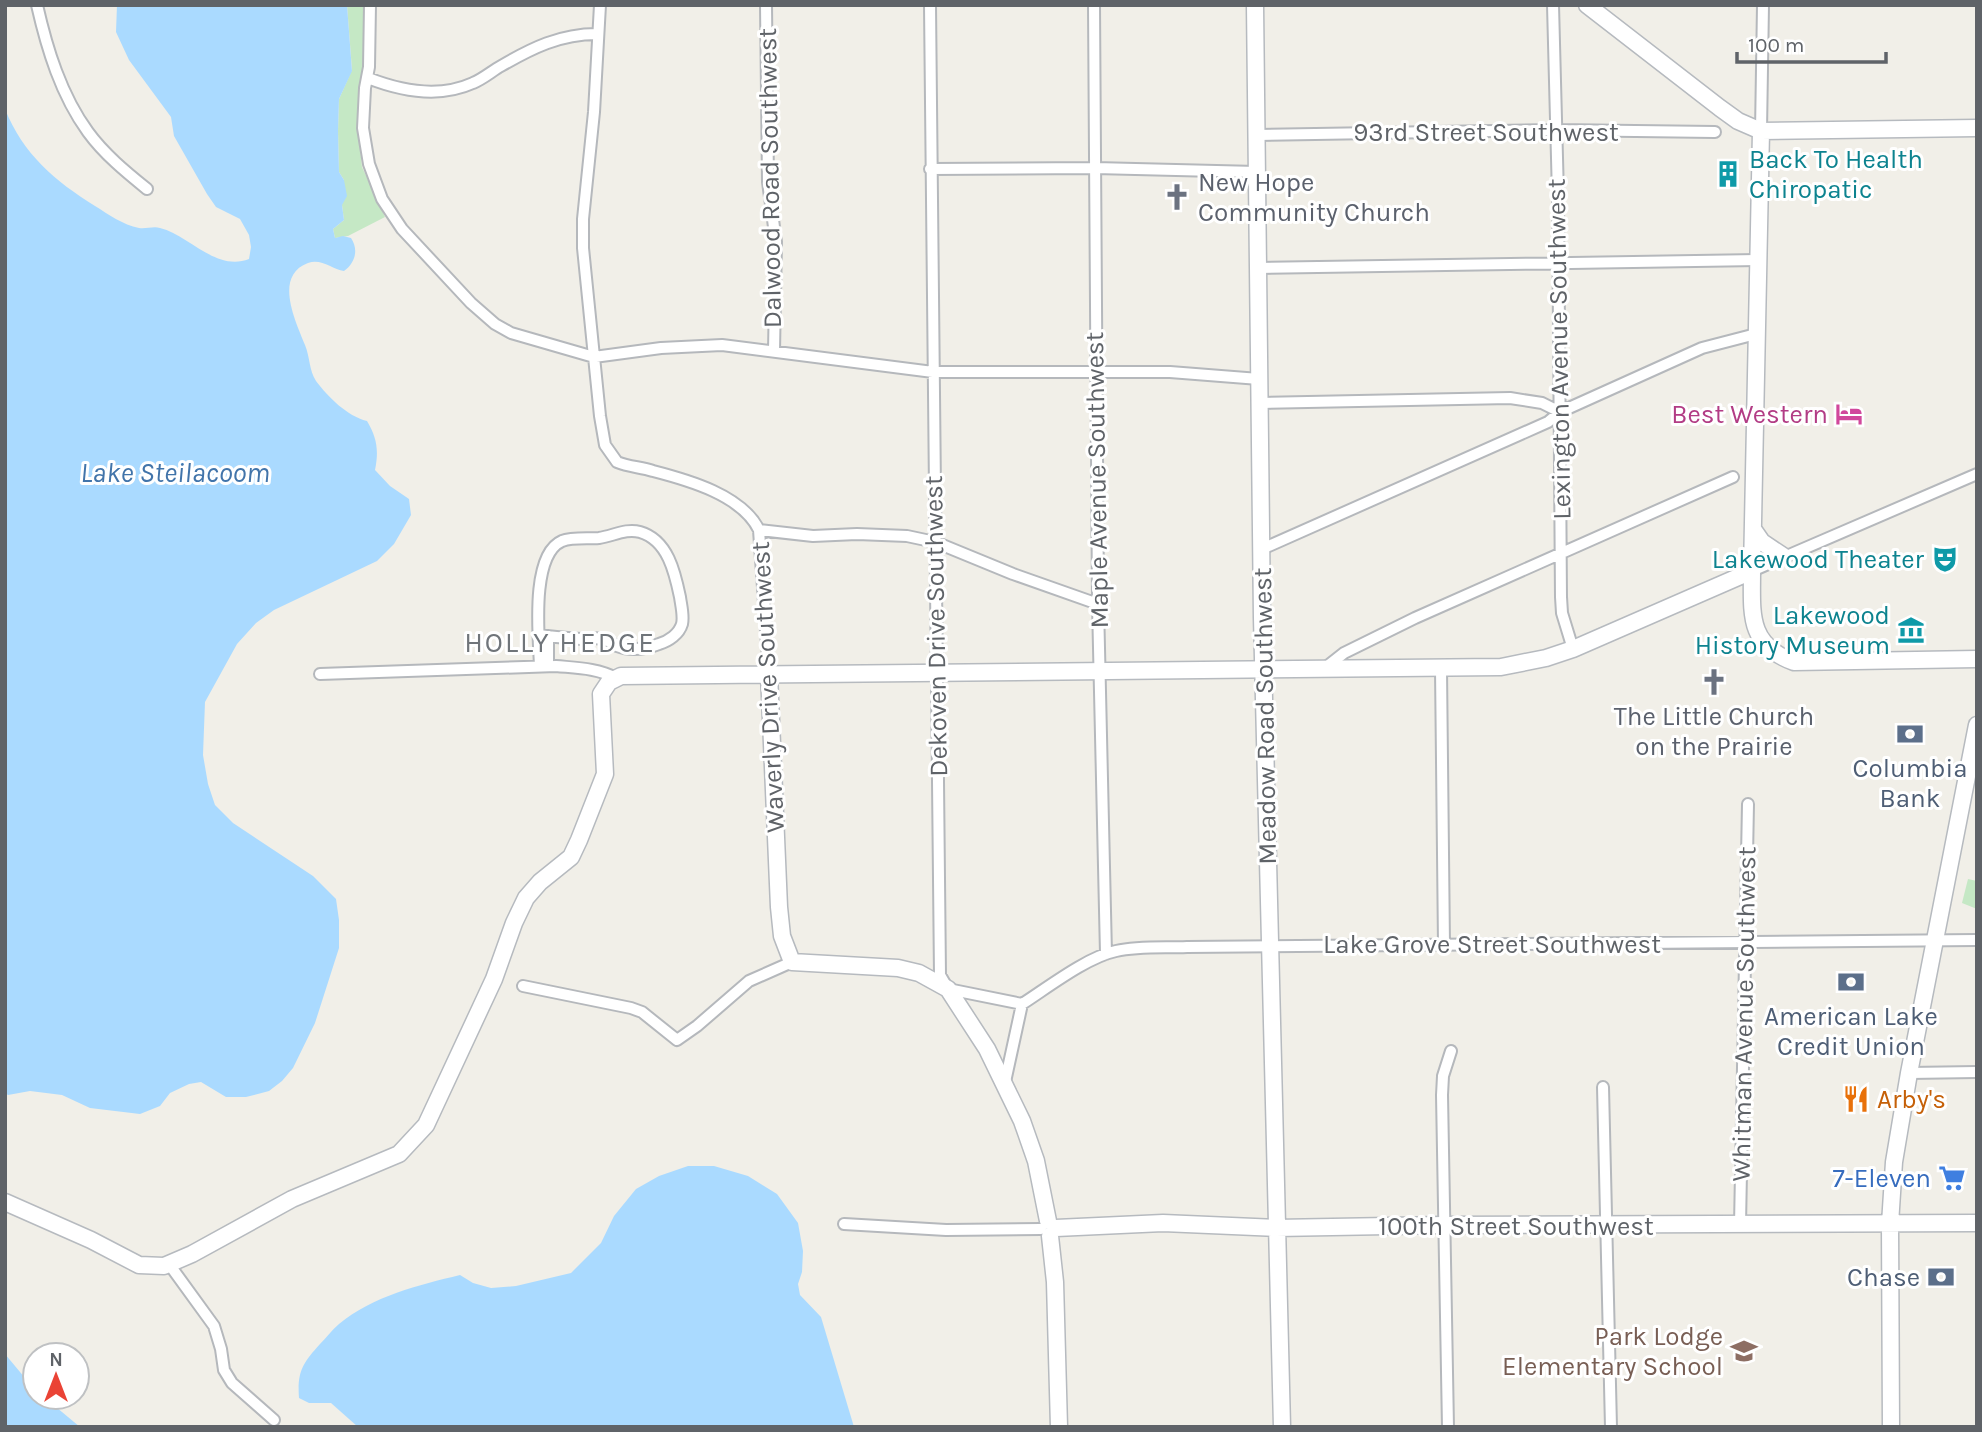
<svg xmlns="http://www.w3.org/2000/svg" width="1982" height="1432" font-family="Karla,sans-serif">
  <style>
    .green { fill: #c5e8c5 }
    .water { fill: #aadaff }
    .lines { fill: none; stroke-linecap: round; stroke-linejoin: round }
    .street-casing { stroke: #b5b8bc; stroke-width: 14 }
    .secondary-casing { stroke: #b6babf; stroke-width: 19 }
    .street { stroke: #fff; stroke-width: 10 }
    .secondary { stroke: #fff; stroke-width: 16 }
    .labels { text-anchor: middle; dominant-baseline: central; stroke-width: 6; stroke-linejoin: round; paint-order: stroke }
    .street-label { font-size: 26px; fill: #5f6368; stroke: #fff }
    .culture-label { font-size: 26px; fill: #0d838f; stroke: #fff; text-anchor: end }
    .worship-label { font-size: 26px; fill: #5b616d; stroke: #fff; text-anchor: start }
    .hotel-label { font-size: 26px; fill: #b23c85; stroke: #fff; text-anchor: end }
    .service-label { font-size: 26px; fill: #4e5e75; stroke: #fff }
    .food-label { font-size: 26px; fill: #c56008; stroke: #fff; text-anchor: start }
    .shop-label { font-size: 26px; fill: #366cbe; stroke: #fff; text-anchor: end }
    .education-label { font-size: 26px; fill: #785e54; stroke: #fff; text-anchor: end }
    .water-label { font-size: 28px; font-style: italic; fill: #4174aa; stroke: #fff }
    .neighbourhood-label { font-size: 28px; letter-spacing: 2px; fill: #70757a; stroke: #fff }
  </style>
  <rect width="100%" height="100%" fill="#f1efe8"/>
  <!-- green -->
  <path class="green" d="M347,5H364V73L358,129L362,167L385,217L348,236L335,238L333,229L344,220L342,205L344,180L339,172L338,131L339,99L352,70Z
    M1968,879L1977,881V909L1962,903Z"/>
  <!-- water -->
  <path class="water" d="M117,5H347L352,71L339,99L338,131L339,172L344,180L347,196L342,205L344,220L333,229L335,238L343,236L351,238C359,250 355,263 344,271C332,269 321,258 308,263C273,276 296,322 305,345C310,357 309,370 316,381C328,397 347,416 367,421C377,438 379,450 375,470L390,486L409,499L411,515L394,544L377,561L274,610L256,623L237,644L205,702L203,755L208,784L215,805L233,823L313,876L336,899L339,920V948L315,1023L293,1068L282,1081L269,1091L246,1097H226L201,1082L189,1084L170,1093L160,1106L140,1114L90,1108L62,1095L30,1091L8,1095L5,1093V109C23,154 55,181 95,206C108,214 123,225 139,228C146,229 154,226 160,228C189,235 216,272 249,259L251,247L249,235L240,219L216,207L207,194L174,136L171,117L129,60L116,32Z
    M688,1166H714L748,1176L777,1194L798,1223L803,1251L802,1272L798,1284L800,1295L821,1317L854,1427H358L331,1403H309L299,1398C297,1371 303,1363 320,1344C326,1338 332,1330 339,1324C373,1296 419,1285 460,1275L473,1283L491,1288L516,1286L571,1273L601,1243L614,1216L636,1189L659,1176Z
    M5,1354L35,1390V1397H44L80,1427H5Z"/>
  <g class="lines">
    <defs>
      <path id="street" d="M37,5C47,49 61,95 88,132C104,154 126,172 147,189
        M370,5L369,67L365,88L363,128L369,164L382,199L402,229L471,303L495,324L511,333L594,357L661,348L722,345L933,372H1170L1259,379
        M600,5L594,112L583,219V248L600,416L605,445L617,462C629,467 641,467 653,471C688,480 742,495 759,530L769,674
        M766,5L768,182L776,242L774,351
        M930,5L940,975L948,989L1022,1004C1047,988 1087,957 1116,951C1139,946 1164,948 1187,947L1977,940
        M1094,5L1098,604L1106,954
        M1553,5L1558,196L1561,597L1562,613L1573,649
        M368,78C401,91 440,98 473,83C483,79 492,71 501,66C532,48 560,34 597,34
        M1761,131L1763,5
        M1257,135L1556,130L1715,132
        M930,169L1095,168L1257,172
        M1258,268L1758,260
        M1260,403L1510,398L1542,403L1560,412
        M759,530L813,536L857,534L907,536L935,542L1013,574L1098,604
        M1262,549L1548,422L1560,412L1702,348L1756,334
        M1752,571L1977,474
        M539,635C553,637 567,638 581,639C588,639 596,637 603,639C608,640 613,644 617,646C630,651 646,649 659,644C669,641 679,634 682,624C684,616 681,605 680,597C675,573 668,540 640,532C626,528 613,536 599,538C588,539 572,537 562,541C530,555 539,638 540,666
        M548,636V666
        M1325,668L1344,653L1415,618L1733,477
        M1441,669L1444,945
        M320,674L556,666C577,668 597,668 616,678
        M523,986L631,1008L642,1012L677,1040L697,1026L749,981L792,962
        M1909,1073L1977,1072
        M1005,1082L1022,1004
        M1603,1087L1611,1427
        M844,1224L946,1230L1041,1229
        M1740,1225L1748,804
        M169,1264L214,1326L221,1349L224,1370L232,1383L274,1420
        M1448,1427L1442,1095L1443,1076L1451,1051"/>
      <path id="secondary" d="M1255,5L1262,618L1282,1427
        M1587,5L1720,108L1738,121L1761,131L1977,128
        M1761,131L1752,571C1752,613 1747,645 1794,662L1977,659
        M1753,529L1762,542L1783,556
        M769,674L779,907L782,936L792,962L898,968L919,973L948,989L987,1049L1022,1121L1036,1161L1048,1221
        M5,1202L91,1240L139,1265L164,1266L192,1254L292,1199L399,1154L426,1125L494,979L514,923L526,898L540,882L571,857L579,840L605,774L601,694L609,682L621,676L1501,667L1546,658L1573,649L1752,571
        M1056,1228L1163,1223L1276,1228L1444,1225L1977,1223
        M1050,1236L1055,1282L1059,1427
        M1891,1427L1890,1224L1894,1162L1909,1073L1977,725"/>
    </defs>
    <!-- street casing -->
    <use href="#street" class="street-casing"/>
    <!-- secondary casing -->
    <use href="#secondary" class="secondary-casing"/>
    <!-- street -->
    <use href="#street" class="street"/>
    <!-- secondary -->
    <use href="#secondary" class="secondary"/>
  </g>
  <!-- icons -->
  <defs>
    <symbol id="building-bare" viewBox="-9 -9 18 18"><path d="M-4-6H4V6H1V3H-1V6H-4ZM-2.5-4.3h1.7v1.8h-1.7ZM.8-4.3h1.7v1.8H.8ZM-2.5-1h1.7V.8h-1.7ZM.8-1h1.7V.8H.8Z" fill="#0f9aa8" stroke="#fff" stroke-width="2.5" paint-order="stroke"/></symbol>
    <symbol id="church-bare" viewBox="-9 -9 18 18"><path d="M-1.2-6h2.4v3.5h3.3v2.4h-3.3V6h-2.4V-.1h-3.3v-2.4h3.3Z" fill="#6b7280" stroke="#fff" stroke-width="2.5" paint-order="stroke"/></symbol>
    <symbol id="hotel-bare" viewBox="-9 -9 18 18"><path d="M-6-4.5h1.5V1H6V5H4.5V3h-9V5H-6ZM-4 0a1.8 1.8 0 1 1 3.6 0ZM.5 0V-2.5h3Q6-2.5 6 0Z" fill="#d1479c" stroke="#fff" stroke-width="2.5" paint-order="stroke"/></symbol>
    <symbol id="theatre-bare" viewBox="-9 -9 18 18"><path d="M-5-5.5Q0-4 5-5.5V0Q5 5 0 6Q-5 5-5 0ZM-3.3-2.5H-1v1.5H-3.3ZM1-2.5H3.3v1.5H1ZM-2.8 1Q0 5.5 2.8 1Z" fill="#0f9aa8" stroke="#fff" stroke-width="2.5" paint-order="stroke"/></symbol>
    <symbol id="museum-bare" viewBox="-9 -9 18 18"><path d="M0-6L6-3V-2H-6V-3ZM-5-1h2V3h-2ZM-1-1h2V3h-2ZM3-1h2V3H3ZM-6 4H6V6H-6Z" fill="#0f9aa8" stroke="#fff" stroke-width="2.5" paint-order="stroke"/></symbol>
    <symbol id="bank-bare" viewBox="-9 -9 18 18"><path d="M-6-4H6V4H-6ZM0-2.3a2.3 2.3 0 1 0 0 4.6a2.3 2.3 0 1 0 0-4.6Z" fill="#5c6f8a" stroke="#fff" stroke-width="2.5" paint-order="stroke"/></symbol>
    <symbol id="restaurant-bare" viewBox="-9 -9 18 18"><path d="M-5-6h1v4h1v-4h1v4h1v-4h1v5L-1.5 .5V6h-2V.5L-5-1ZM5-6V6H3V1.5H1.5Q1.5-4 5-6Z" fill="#e8710a" stroke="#fff" stroke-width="2.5" paint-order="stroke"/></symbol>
    <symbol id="supermarket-bare" viewBox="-9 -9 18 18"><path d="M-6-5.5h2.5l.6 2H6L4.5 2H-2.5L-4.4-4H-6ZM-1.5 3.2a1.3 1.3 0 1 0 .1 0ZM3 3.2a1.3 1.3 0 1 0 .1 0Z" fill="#3f7fe0" stroke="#fff" stroke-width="2.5" paint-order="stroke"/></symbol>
    <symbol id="school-bare" viewBox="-9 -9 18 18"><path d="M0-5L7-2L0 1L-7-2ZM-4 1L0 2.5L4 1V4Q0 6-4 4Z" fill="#8d6e63" stroke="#fff" stroke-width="2.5" paint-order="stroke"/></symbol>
  </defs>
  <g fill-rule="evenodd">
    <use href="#building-bare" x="1709" y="155" width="38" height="38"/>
    <use href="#church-bare" x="1158" y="178" width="38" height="38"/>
    <use href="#hotel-bare" x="1830" y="395" width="38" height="38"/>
    <use href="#theatre-bare" x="1926" y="540" width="38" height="38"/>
    <use href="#museum-bare" x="1892" y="611" width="38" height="38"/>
    <use href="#church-bare" x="1695" y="663" width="38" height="38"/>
    <use href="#bank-bare" x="1891" y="715" width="38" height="38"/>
    <use href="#bank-bare" x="1832" y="963" width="38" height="38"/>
    <use href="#restaurant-bare" x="1837" y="1080" width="38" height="38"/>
    <use href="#supermarket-bare" x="1933" y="1159" width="38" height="38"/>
    <use href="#bank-bare" x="1922" y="1258" width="38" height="38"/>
    <use href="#school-bare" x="1725" y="1332" width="38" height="38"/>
  </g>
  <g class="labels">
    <!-- street labels -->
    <g class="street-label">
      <text x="1486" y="132">93rd Street Southwest</text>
      <text transform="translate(770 178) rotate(-91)">Dalwood Road Southwest</text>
      <text transform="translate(1559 349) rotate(-91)">Lexington Avenue Southwest</text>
      <text transform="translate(1097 480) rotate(-91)">Maple Avenue Southwest</text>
      <text transform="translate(936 626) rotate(-91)">Dekoven Drive Southwest</text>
      <text transform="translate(768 687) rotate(-93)">Waverly Drive Southwest</text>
      <text transform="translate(1265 716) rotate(-91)">Meadow Road Southwest</text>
      <text x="1492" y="944">Lake Grove Street Southwest</text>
      <text transform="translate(1744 1014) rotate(-89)">Whitman Avenue Southwest</text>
      <text x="1516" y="1226">100th Street Southwest</text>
    </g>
    <!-- culture labels -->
    <g class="culture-label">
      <text x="1749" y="159" text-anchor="start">Back To Health<tspan x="1749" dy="30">Chiropatic</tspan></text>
      <text x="1924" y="559">Lakewood Theater</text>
      <text x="1890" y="615">Lakewood<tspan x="1890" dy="30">History Museum</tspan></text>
    </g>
    <!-- worship labels -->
    <g class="worship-label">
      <text x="1198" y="182">New Hope<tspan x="1198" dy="30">Community Church</tspan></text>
      <text x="1714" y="716" text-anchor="middle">The Little Church<tspan x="1714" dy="30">on the Prairie</tspan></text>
    </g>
    <!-- hotel labels -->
    <g class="hotel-label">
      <text x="1828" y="414">Best Western</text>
    </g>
    <!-- service labels -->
    <g class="service-label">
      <text x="1910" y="768">Columbia<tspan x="1910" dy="30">Bank</tspan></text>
      <text x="1851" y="1016">American Lake<tspan x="1851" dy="30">Credit Union</tspan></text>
      <text x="1920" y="1277" text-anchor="end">Chase</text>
    </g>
    <!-- food labels -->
    <g class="food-label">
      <text x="1877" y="1099">Arby's</text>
    </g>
    <!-- shop labels -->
    <g class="shop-label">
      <text x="1931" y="1178">7-Eleven</text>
    </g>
    <!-- education labels -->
    <g class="education-label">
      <text x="1723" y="1336">Park Lodge<tspan x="1723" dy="30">Elementary School</tspan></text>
    </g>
    <!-- water labels -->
    <g class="water-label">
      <text x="175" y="472">Lake Steilacoom</text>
    </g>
    <!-- neighbourhood labels -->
    <g class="neighbourhood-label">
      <text x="560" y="642">HOLLY HEDGE</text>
    </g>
  </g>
  <!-- border -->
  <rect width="1982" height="1432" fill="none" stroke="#5f6368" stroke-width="14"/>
  <!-- north arrow -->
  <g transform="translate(56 1376)"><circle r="33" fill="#ffffff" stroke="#bfc1c3" stroke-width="2"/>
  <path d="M0-5L12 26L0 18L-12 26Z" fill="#ea4335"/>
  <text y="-10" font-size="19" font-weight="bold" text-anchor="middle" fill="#5f6368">N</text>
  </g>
  <!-- scale -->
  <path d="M1737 52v10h149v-10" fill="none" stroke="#5f6368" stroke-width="3.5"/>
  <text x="1748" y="52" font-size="21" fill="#5f6368" stroke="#ffffff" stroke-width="5" paint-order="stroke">100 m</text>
</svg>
